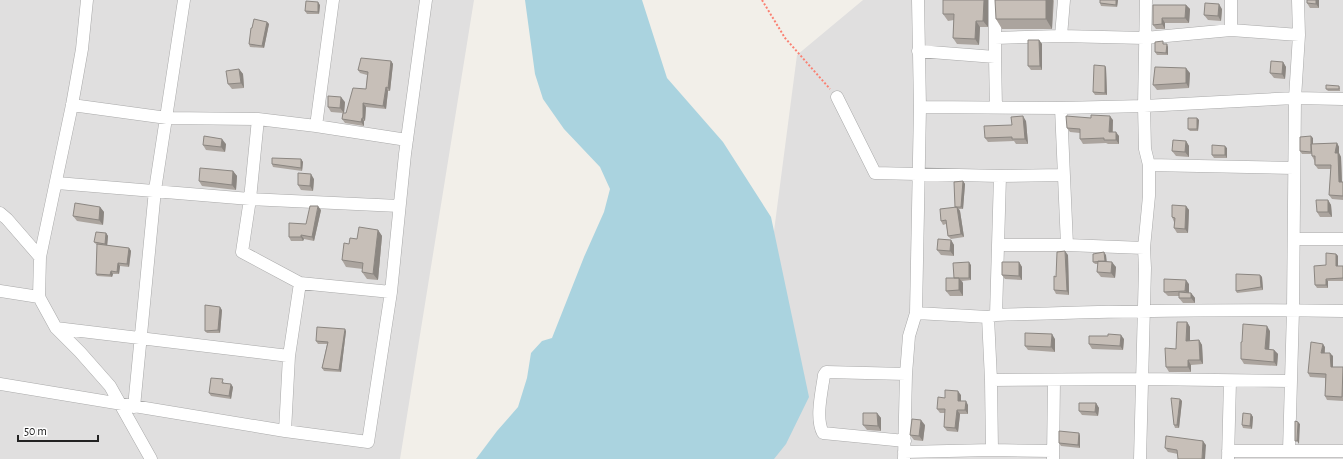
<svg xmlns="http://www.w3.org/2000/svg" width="1343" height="459" font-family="'Alegreya Sans',sans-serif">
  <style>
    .residential { fill: #e0dfdf }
    .water { fill: #aad3df }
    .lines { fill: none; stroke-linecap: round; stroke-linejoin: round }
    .street-casing { stroke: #a9a9a9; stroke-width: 13 }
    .path { stroke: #fa8072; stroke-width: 2; stroke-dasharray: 2 2; stroke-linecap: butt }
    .street { stroke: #fff; stroke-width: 12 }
    .wall { fill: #aba49e }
    .shaded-wall { fill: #8b8681 }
    .building { fill: #c7bfb8; stroke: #8b8681 }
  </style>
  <rect width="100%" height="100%" fill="#f2efe9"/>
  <!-- residential -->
  <path class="residential" d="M0,0H474L400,459H0Z
    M863,0H1343V459H687L768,277L797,55Z"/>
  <!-- water -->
  <path class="water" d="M525,0H642L667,78L723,142L771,217L809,397L786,444L774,459H476L497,431L518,407L527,378L531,353L542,341L552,338L584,257L604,212L610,189L600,167L564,129L543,99L535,74Z"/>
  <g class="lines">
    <defs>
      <path id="street" d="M995,0V57L996,107
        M1231,30V0
        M1061,36L1064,0
        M995,38L1061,36L1145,38L1231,30L1299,35
        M918,51L995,57
        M837,97L875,173L1000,176L1064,175
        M72,105L167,118L258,119L316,126L407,140
        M920,107L1061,108L1144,106L1295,98L1343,99
        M1061,108L1067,245L1144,248
        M258,119L250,199L242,252L300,283L289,356L285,431
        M316,126L333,0
        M1149,165L1294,168
        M57,183L250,199L399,206
        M0,213L7,219L40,257L39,297L56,328L80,352L110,386L151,459
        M1294,239H1343
        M998,245H1067
        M40,257L72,105L82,49L87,0
        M300,283L391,292
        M0,291L39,297
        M916,313L988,317L996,315C1112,311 1227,309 1343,311
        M996,315L1000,176
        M988,317L991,380L992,450
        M56,328L289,356
        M991,380L1142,379L1291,381
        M0,384L285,431L368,442L391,292L405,154L426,0
        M134,407L155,190L184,0
        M905,441L823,433C815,418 822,391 824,375L826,372L906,374
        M1228,451H1343
        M1289,451L1293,310L1295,98L1299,35L1298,0
        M904,452L992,450L1053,451
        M904,459L906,374L909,336L916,313L920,107L918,0
        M1053,459L1054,380
        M1140,459L1145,268L1144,248L1149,196V165L1145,149L1144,106L1146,0
        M1228,459L1230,381"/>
    </defs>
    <!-- street casing -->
    <use href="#street" class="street-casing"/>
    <!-- path -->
    <path class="path" d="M762,0L785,38L830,89"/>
    <!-- street -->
    <use href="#street" class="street"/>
  </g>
  <!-- wall -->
  <path class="wall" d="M988,0V27H980L979,45L957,44L953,38L954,20L948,21L943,14Z
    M1054,0L1052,29H1002L996,19Z
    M1118,0L1117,7L1101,6L1100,3Z
    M1307,0H1319V8H1310L1307,3Z
    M320,5L319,14H307L305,11Z
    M1153,5H1186L1190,9L1189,23H1165V29H1156L1153,25Z
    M1222,9L1221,21L1208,20L1204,15Z
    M267,22L269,24L264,48L250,47L249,44L252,28Z
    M1039,40L1042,44V70H1031L1028,66Z
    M1165,44L1168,47V55H1157L1155,52Z
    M391,61L393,64L390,91H388L386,109L366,107L365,121H364V126L345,123L342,119L343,113L331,112L328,107L345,102L344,113H346L366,89L367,75L360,73L358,70Z
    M1283,62L1286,67L1285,79L1274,78L1270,73Z
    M1105,66L1106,68L1107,95H1095L1093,92Z
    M239,69L243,74L244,88L232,89L228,84Z
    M1190,73L1189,88L1157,90L1153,85Z
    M1339,86L1340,88V91H1328L1326,89Z
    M1197,118L1199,120L1198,131H1190L1188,129Z
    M1113,120V132L1119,136V144H1108L1106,143L1083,144L1080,139V133L1070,132L1067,128Z
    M1026,121L1028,144H1016L1014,141L988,142L985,138Z
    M1313,138V144L1337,143L1339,147V153L1341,157L1342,182H1343V200L1332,199L1329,195L1331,169H1318L1315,165L1314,160L1312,156V154H1302L1300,151Z
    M1186,141L1189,146V157L1176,156L1172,151Z
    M226,144L225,152L206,150L203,145Z
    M1227,148V158H1214L1212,155Z
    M301,159L303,162L302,171L273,167L272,164Z
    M233,171L237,176L236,190L202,186L199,181Z
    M314,179L313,191L301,190L298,185Z
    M963,181L965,184L963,209H959L960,211L964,237L951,239L948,236L946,224L943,225L941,221L956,208L955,207Z
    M1328,200L1331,205L1332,217H1320L1317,212Z
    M1186,206L1189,210L1188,233H1177L1174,228V222L1172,217Z
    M100,207L104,212L103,225L77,221L73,216Z
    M321,210L314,241L304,239L303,241H291L289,237L306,224Z
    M378,230L382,236L378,280L367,279L362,272L363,269L346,267L342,260L349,244L357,239Z
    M106,233L108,236L107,246L129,248L131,251L129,267L120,266L119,274H113L112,277L97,276L96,274L97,245L94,242Z
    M951,240L954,245V256L941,255L937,250Z
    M1336,254L1338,256V266H1343V281H1328V288H1317L1315,285L1326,265Z
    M1068,255L1069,295L1056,294L1054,290L1056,277Z
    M1106,255V262L1116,267L1115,278L1101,277L1097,272L1098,264H1095L1093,262Z
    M1019,262L1022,267V280L1005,279L1002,275Z
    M971,265V280L962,281L963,283V296H950L946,291L954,278Z
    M1260,275L1262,277L1263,290L1237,293L1236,291Z
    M1189,284V293H1191L1195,298V303H1183L1179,298V296H1168L1164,292Z
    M222,310L220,333H207L205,331Z
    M1187,322L1190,327V341L1199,340L1202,345L1203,364L1191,365V372H1169L1166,367L1176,349Z
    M346,331L341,372L324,371L322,368L327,344H318L316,341Z
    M1270,331L1269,349L1274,350L1278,354L1277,366L1244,364L1241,359Z
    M1055,339V352L1028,350L1025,346Z
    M1124,339L1123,350L1092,349L1089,344Z
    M1325,347V353L1333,356V367H1343V401L1327,400L1325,396V378L1310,377L1308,373Z
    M224,382V384L233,387L231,399L211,396L209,393Z
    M961,395V401L968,405V414H960L958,432L947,431L944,427L945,413H940L937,409L945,398Z
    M1180,399L1182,401L1179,428H1175L1174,425Z
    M1096,403L1099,408L1098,416L1082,415L1079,411Z
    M877,413L881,418V431L867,430L863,425Z
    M1251,414L1253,417L1252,429L1243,428L1242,425Z
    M925,425L923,441L914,440L910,435Z
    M1079,433L1080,436V448L1061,446L1059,443Z
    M1206,445L1178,454L1168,452L1165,448Z"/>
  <!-- shaded-wall -->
  <path class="shaded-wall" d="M984,0H988V27L983,21Z
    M1046,0H1053L1052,29L1046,19Z
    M1116,0H1118L1117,7L1116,5Z
    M1316,0H1319V8L1316,4Z
    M318,2L320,5L319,14L318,12Z
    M1219,4L1222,9L1221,21L1218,16Z
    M1186,5L1190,9L1189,23L1185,18Z
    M1162,18L1165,23V29L1162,24Z
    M976,21L980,27L979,45L975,39Z
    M267,22L269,24L264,48L262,46Z
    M1039,40L1042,44V70L1040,66Z
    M1167,44L1168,47V55L1166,53Z
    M391,61L393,64L390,91L388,88Z
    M1283,62L1286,67L1285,79L1282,74Z
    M1105,66L1106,68L1107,95L1105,93Z
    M1186,68L1190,73L1189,88L1186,83Z
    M239,69L243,74L244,88L241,83Z
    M386,87L388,91L386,109L383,106Z
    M341,97L345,102L344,113L340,108Z
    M363,103L366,107L365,121L363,118Z
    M1023,116L1026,121L1028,144L1025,139Z
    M1110,116L1113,120L1112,136L1109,132Z
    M362,118L364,121V126L361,122Z
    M1197,118L1199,120L1198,131L1197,129Z
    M1116,132L1119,136V144L1116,140Z
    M1311,136L1313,138V154L1312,152Z
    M222,139L226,144L225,152L221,147Z
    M1186,141L1189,146V157L1185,152Z
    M1337,143L1339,147V153L1341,157L1342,186L1339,182L1335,153Z
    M1225,146L1227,148V158L1225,155Z
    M301,159L303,162L302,171L301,168Z
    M233,171L237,176L236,190L232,185Z
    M311,174L314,179L313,191L310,186Z
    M963,181L965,184L963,209L961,207Z
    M1328,200L1331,205L1332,217L1328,212Z
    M318,206L321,210L314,241L312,237Z
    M1186,206L1189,210L1188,233L1185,229Z
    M100,207L104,212L103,225L99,220Z
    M957,207L960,211L964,237L961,234Z
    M378,230L382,236L378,280L373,274Z
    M106,233L108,236L107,247L105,244Z
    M301,235L304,239L303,241L301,237Z
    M951,240L954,245V256L950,251Z
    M129,248L131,251L129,267L127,264Z
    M1065,251L1068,255L1069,295L1067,291Z
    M1104,252L1106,255L1107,263L1105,261Z
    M1336,254L1338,256V269L1336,266Z
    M969,262L971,265V280L969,278Z
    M1019,262L1022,267V280L1019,276Z
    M1112,262L1116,267L1115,278L1111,273Z
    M118,263L120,266L119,274L117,272Z
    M111,271L113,274L112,277L110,275Z
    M1260,275L1262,277L1263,290L1261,287Z
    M959,278L963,283V296L959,290Z
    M1326,279L1328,281V288L1326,285Z
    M1186,280L1189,284V296L1185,291Z
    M1191,293L1195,298V303L1191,298Z
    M220,307L222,310L220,333L218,330Z
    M1187,322L1190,327V345L1186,341Z
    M1267,326L1270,331L1269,354L1265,349Z
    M345,329L346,331L341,372L339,370Z
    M1052,334L1055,339V352L1051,347Z
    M1121,335L1124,339L1123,350L1120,346Z
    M1199,340L1202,345L1203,364L1200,360Z
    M1323,344L1325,347L1324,357L1321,353Z
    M1274,350L1278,354L1277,366L1274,362Z
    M1330,353L1333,356V370L1331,367Z
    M1188,360L1191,365V372L1188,367Z
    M231,384L233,387L231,399L229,396Z
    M958,391L961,395V405L958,401Z
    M1180,399L1182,401L1179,428L1177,425Z
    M966,401L968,405V414L965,410Z
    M1096,403L1099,408L1098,416L1095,412Z
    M957,410L960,414L958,432L955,428Z
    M877,413L881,418V431L878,426Z
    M1251,414L1253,417L1252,429L1250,426Z
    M921,420L925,425L923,441L919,436Z
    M1298,422L1300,424L1299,444L1297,441Z
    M1079,433L1080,436V448L1078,445Z
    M1203,441L1206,445L1205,459H1202Z"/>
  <!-- building -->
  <path class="building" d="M943,0H984L983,21H976L975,39L953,38L954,14H943Z
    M995,0H1046V19H996Z
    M1100,0H1116V5L1100,3Z
    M1307,0H1316V4L1307,3Z
    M306,1L318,2V12L305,11Z
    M1205,3L1219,4L1218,16L1204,15Z
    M1153,5H1186L1185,18H1162V24L1153,25Z
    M254,19L267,22L262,46L249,44L251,28H252Z
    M1028,40H1039L1040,66H1028Z
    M1163,41V44H1167L1166,53L1155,52V42Z
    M361,58L391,61L388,88L386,87L383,106L363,103V118H362L361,122L342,119L343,113H346L353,88L366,89L368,72L358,70Z
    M1271,61L1283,62L1282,74L1270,73Z
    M1094,65L1105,66V93L1093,92Z
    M1155,67L1186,68V83L1153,85Z
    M239,69L241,83L228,84L226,71Z
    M1326,85L1339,86V89H1326Z
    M328,96L341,97L340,108L328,107Z
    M1091,115L1110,116L1109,132H1116V140H1104V138L1080,139V129L1067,128L1066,116L1091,118Z
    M1023,116L1025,139H1012V137L985,138L984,126L1012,125L1011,117Z
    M1188,118H1197V129H1188Z
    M204,136L222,139L221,147L203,145Z
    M1311,136V152L1300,151V137Z
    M1173,140L1186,141L1185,152L1172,151Z
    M1337,143L1335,153H1338L1339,182H1343V196L1329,195L1331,165H1315V156H1312L1311,144Z
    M1212,145L1225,146V155H1212Z
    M272,158L301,159V168L272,164Z
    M200,168L233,171L232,185L199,181Z
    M298,173L311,174L310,186L298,185Z
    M963,181L961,207H955L954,182Z
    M1316,200H1328V212H1317Z
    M75,203L100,207L99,220L73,216Z
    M1172,205L1186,206L1185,229L1174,228L1175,218L1172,217Z
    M310,206H318L312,237L301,235V237H289V223L306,224Z
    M957,207L961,234L948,236L946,220L941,221L940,209Z
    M359,227L378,230L373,274L362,272L363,263L342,260L344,243L349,244L350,238L357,239Z
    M96,232L106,233L105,244L94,242Z
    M938,239L951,240L950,251L937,250Z
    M97,244L129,248L127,264L118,263L117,272L111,271L110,275L96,274Z
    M1065,251L1067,291L1054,290V276L1056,277L1057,252Z
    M1104,252L1105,261L1093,262V254Z
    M1326,253L1336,254V266H1343V278L1326,279V285H1315L1314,266L1326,265Z
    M1098,261L1112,262L1111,273L1097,272Z
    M969,262V278H954L953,263Z
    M1002,262H1019V276L1002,275Z
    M1236,274L1260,275L1261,287L1236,291Z
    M946,278H959V290L946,291Z
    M1164,279L1186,280L1185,291L1164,292Z
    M1179,292L1191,293V298H1179Z
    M205,305L220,307L218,330L205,331Z
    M1177,322H1187L1186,341L1199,340L1200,360H1188V367H1166L1165,348L1176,349Z
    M1243,324L1267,326L1265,349L1274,350V362L1241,359V342H1242Z
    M317,327L345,329L339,370L322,368L328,342L316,341Z
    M1025,333L1052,334L1051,347L1025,346Z
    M1108,334L1121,335L1120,346L1089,344V336H1108Z
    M1311,342L1323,344L1321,353H1330L1331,367H1343L1342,397L1325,396L1326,374L1308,373Z
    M211,378L223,379L222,383L231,384L229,396L209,393Z
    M945,390L958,391V401H966L965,410H957L955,428L944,427L945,409H937L938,397L945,398Z
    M1171,398L1180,399L1177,425H1174Z
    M1079,403H1096L1095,412L1079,411Z
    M863,413H877L878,426L863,425Z
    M1243,413L1251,414L1250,426L1242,425Z
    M912,419L921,420L919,436L910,435Z
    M1295,421L1298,422L1297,441H1295Z
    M1059,431L1079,433L1078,445L1059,443Z
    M1166,436L1203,441L1202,459H1178L1177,450L1165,448Z"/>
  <!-- scale -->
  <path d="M18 435v6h80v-6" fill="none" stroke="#222222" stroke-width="2"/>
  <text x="24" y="435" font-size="12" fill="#222222" stroke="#ffffff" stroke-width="3" paint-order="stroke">50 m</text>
</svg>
